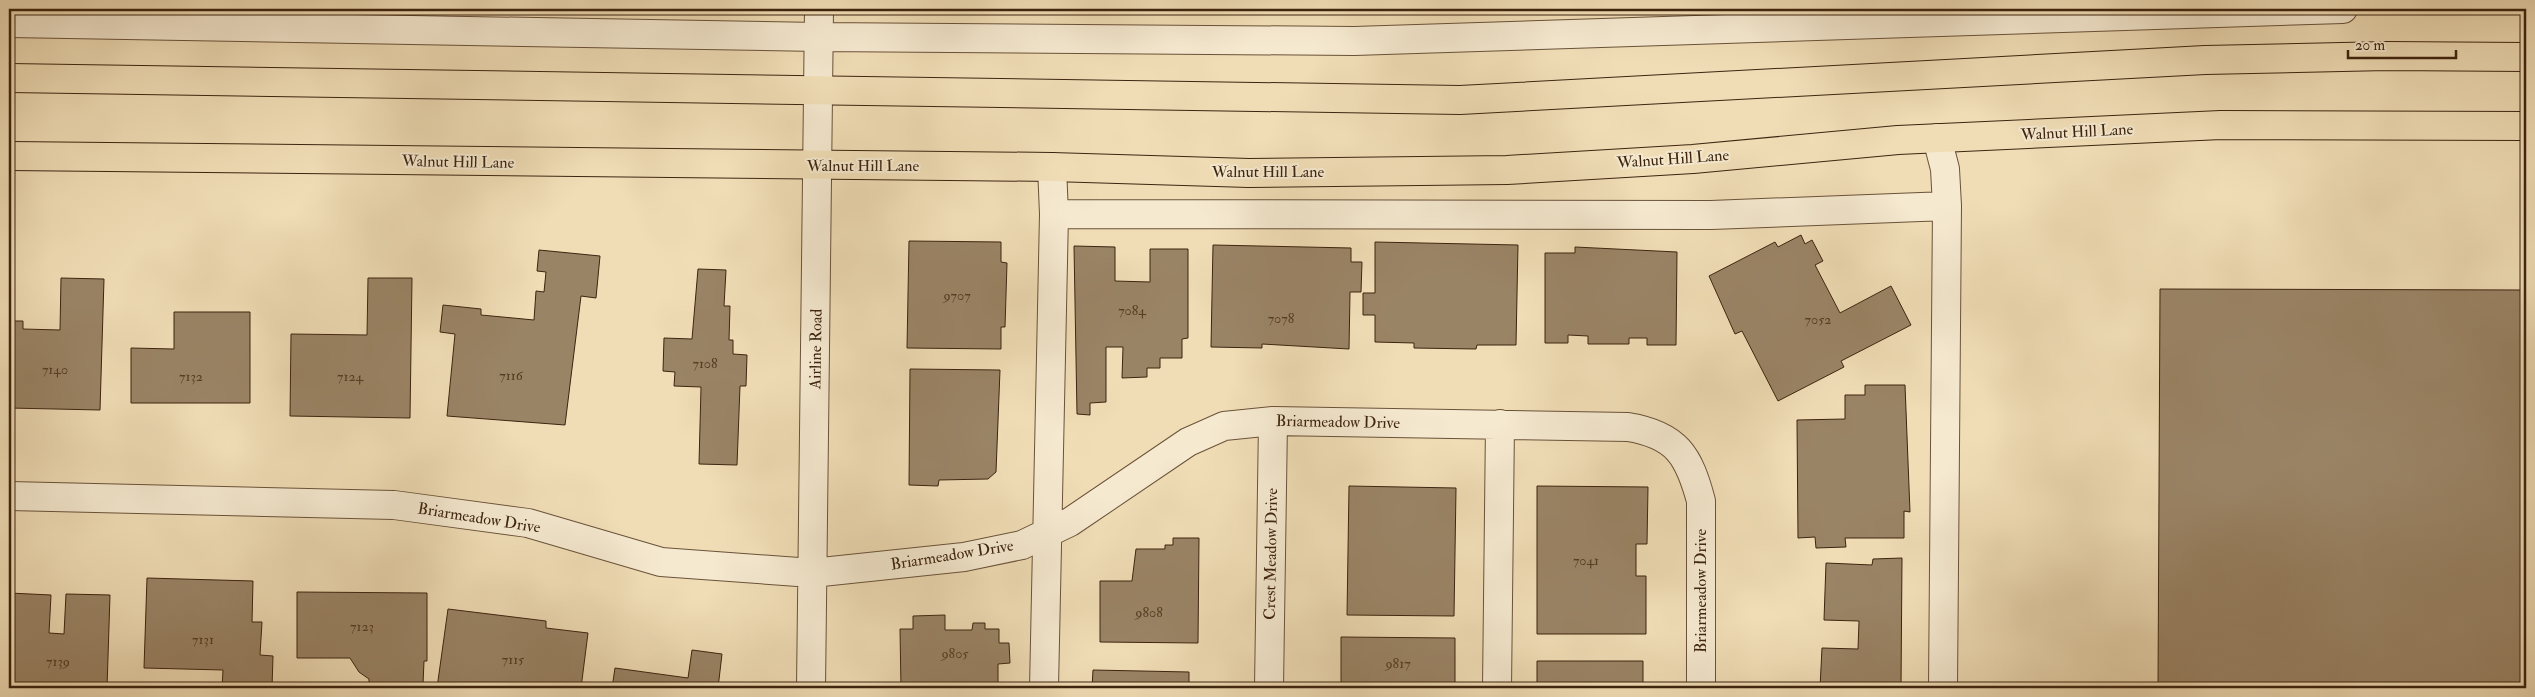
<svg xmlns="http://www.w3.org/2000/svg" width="2535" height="697" font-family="'IM FELL Double Pica',serif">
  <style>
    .building { fill: #9a8466; stroke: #3d240f }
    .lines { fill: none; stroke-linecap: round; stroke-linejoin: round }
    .minor-casing { stroke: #6a5239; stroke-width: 30 }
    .major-casing { stroke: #3d240f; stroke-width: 30 }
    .minor { stroke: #f5e9d0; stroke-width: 28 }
    .major { stroke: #f0ddb6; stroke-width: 28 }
    .labels { text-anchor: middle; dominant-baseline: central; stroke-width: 4; stroke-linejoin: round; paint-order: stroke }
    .number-label { font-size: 14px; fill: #543c25 }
    .street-label { font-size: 16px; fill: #3d240f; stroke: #f5e9d0 }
  </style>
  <rect width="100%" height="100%" fill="#f0ddb6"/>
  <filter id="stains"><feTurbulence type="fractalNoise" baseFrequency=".004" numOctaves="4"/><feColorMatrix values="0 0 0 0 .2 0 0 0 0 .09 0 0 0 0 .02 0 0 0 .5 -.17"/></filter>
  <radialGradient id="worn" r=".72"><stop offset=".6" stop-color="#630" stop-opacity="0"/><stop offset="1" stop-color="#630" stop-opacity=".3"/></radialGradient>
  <!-- building -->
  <path class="building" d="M1801,235L1805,244L1812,240L1823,261L1815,265L1840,313L1891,286L1911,325L1841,361L1844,367L1778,401L1742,331L1735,334L1709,276L1775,242L1778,247Z
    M909,241L1001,242V262L1007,263L1005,327H1001V349L907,348Z
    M1375,242L1518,245L1516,345H1477L1476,349L1414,348V343L1375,342V315H1363V293H1375Z
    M1213,245L1351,248V262H1362L1361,292H1350L1349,349L1262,344V348L1211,347Z
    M1074,246L1115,247V281L1150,282V249H1188V338L1182,339V358H1160V368H1147V377L1122,378L1123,347H1106V402L1090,403V415L1077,414Z
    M1575,247L1677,252L1676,345H1647V338H1629V344H1588V336L1568,335V343H1545V253H1575Z
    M539,250L600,256L596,298L581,296L565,425L447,416L455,334L440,332L443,305L481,309V315L534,320L536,291L544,292L546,272L537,271Z
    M698,269L726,270L724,306H730L729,340H733V354L747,355L746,386H740L737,465L699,464L701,387L674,386L675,372L663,371L664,338L692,339Z
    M61,278L104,279L100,410L9,408V321H23V329L60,330Z
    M368,278H412L410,418L290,416L291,334L367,335Z
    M2160,289L2526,290V688H2158Z
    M174,312H250V403H131V348L174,349Z
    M910,369L1000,370L996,472L988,479L939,480L938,486L909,485Z
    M1865,385H1905L1910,512L1904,511V538H1845L1846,547L1816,548L1815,537L1798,538L1797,420L1845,419V395H1865Z
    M1349,486L1456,488L1454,616L1347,615Z
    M1537,486L1648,487L1647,544H1636V576H1646V634H1537Z
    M1173,538H1199L1198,643L1100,642V581H1132L1136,549H1165V545H1173Z
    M1902,558L1901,688H1820L1822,648L1858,649L1859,621L1824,620L1826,563L1872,565L1873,559Z
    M147,578L253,581L252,622H262L260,655L273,656L272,688H222L223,670L144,668Z
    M297,592L427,593V661H424L423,684H418V688H369V679L359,672L350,658H297Z
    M9,593L51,595L49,633L64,634L66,594L110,595L107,688H9Z
    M448,609L546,621V628L588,633L581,688L551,685L550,688H437Z
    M945,615V630H972L973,623H985V629H999V643H1009L1010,663L998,664V688H901L900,629H913V616Z
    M1341,637L1455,638V688H1341Z
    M692,650L722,654L718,688H612L615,668L688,678Z
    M1537,661H1643V688H1537Z
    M1093,670L1189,672V688H1092Z"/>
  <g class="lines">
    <defs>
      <path id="minor" d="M9,23L819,37L1354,41L2343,9
        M1937,138L1945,169L1947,206L1943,688
        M1054,214L1711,215L1947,206
        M9,496L394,505L528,523L661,562L812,573L964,557L1022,545L1070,522L1188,442L1224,426L1273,421L1628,427C1677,435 1689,456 1701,501V688
        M811,688L819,9
        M1044,688L1054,214L1052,167
        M1269,688L1273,421
        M1497,688L1500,424"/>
      <path id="major" d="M9,78L1460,100L2205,60L2387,56L2526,57
        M9,156L1052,167L1249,173L1507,170L1693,159L1898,140L2221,125L2526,126"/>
    </defs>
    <!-- minor casing -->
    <use href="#minor" class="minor-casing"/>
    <!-- major casing -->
    <use href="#major" class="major-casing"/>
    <!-- minor -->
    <use href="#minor" class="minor"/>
    <!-- major -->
    <use href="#major" class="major"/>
  </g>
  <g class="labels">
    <!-- number labels -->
    <g class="number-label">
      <text x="957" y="295">9707</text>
      <text x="1132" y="310">7084</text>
      <text x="1281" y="318">7078</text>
      <text x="1818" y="319">7052</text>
      <text x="705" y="363">7108</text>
      <text x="55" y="369">7140</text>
      <text x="511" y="375">7116</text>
      <text x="191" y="376">7132</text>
      <text x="350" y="376">7124</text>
      <text x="1586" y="560">7041</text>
      <text x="1149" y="612">9808</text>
      <text x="362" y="626">7123</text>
      <text x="203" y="639">7131</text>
      <text x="955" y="653">9805</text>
      <text x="513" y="659">7115</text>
      <text x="58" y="661">7139</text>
      <text x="1398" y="663">9817</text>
    </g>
    <!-- street labels -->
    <g class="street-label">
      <text transform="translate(2077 132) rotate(-3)">Walnut Hill Lane</text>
      <text transform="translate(1673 159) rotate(-4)">Walnut Hill Lane</text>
      <text transform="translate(458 162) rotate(1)">Walnut Hill Lane</text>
      <text x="863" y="166">Walnut Hill Lane</text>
      <text x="1268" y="172">Walnut Hill Lane</text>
      <text transform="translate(816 349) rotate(-89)">Airline Road</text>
      <text transform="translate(1338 422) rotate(1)">Briarmeadow Drive</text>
      <text transform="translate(479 518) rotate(9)">Briarmeadow Drive</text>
      <text transform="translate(1271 554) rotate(-89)">Crest Meadow Drive</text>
      <text transform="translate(952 555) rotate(-9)">Briarmeadow Drive</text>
      <text transform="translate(1701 591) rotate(-90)">Briarmeadow Drive</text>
    </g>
  </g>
  <!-- margin -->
  <rect width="2535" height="697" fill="none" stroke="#f0ddb6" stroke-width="30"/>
  <rect x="10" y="10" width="2515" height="677" fill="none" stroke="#3d240f" stroke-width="2.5"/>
  <rect x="15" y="15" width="2505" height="667" fill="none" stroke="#3d240f"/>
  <!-- scale -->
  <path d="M2348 50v8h108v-8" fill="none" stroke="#3d240f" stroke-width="2.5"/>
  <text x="2355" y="50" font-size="15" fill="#3d240f" stroke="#f5e9d0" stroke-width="4" paint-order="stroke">20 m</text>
  <rect width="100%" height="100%" filter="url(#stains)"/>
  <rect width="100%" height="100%" fill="url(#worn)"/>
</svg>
